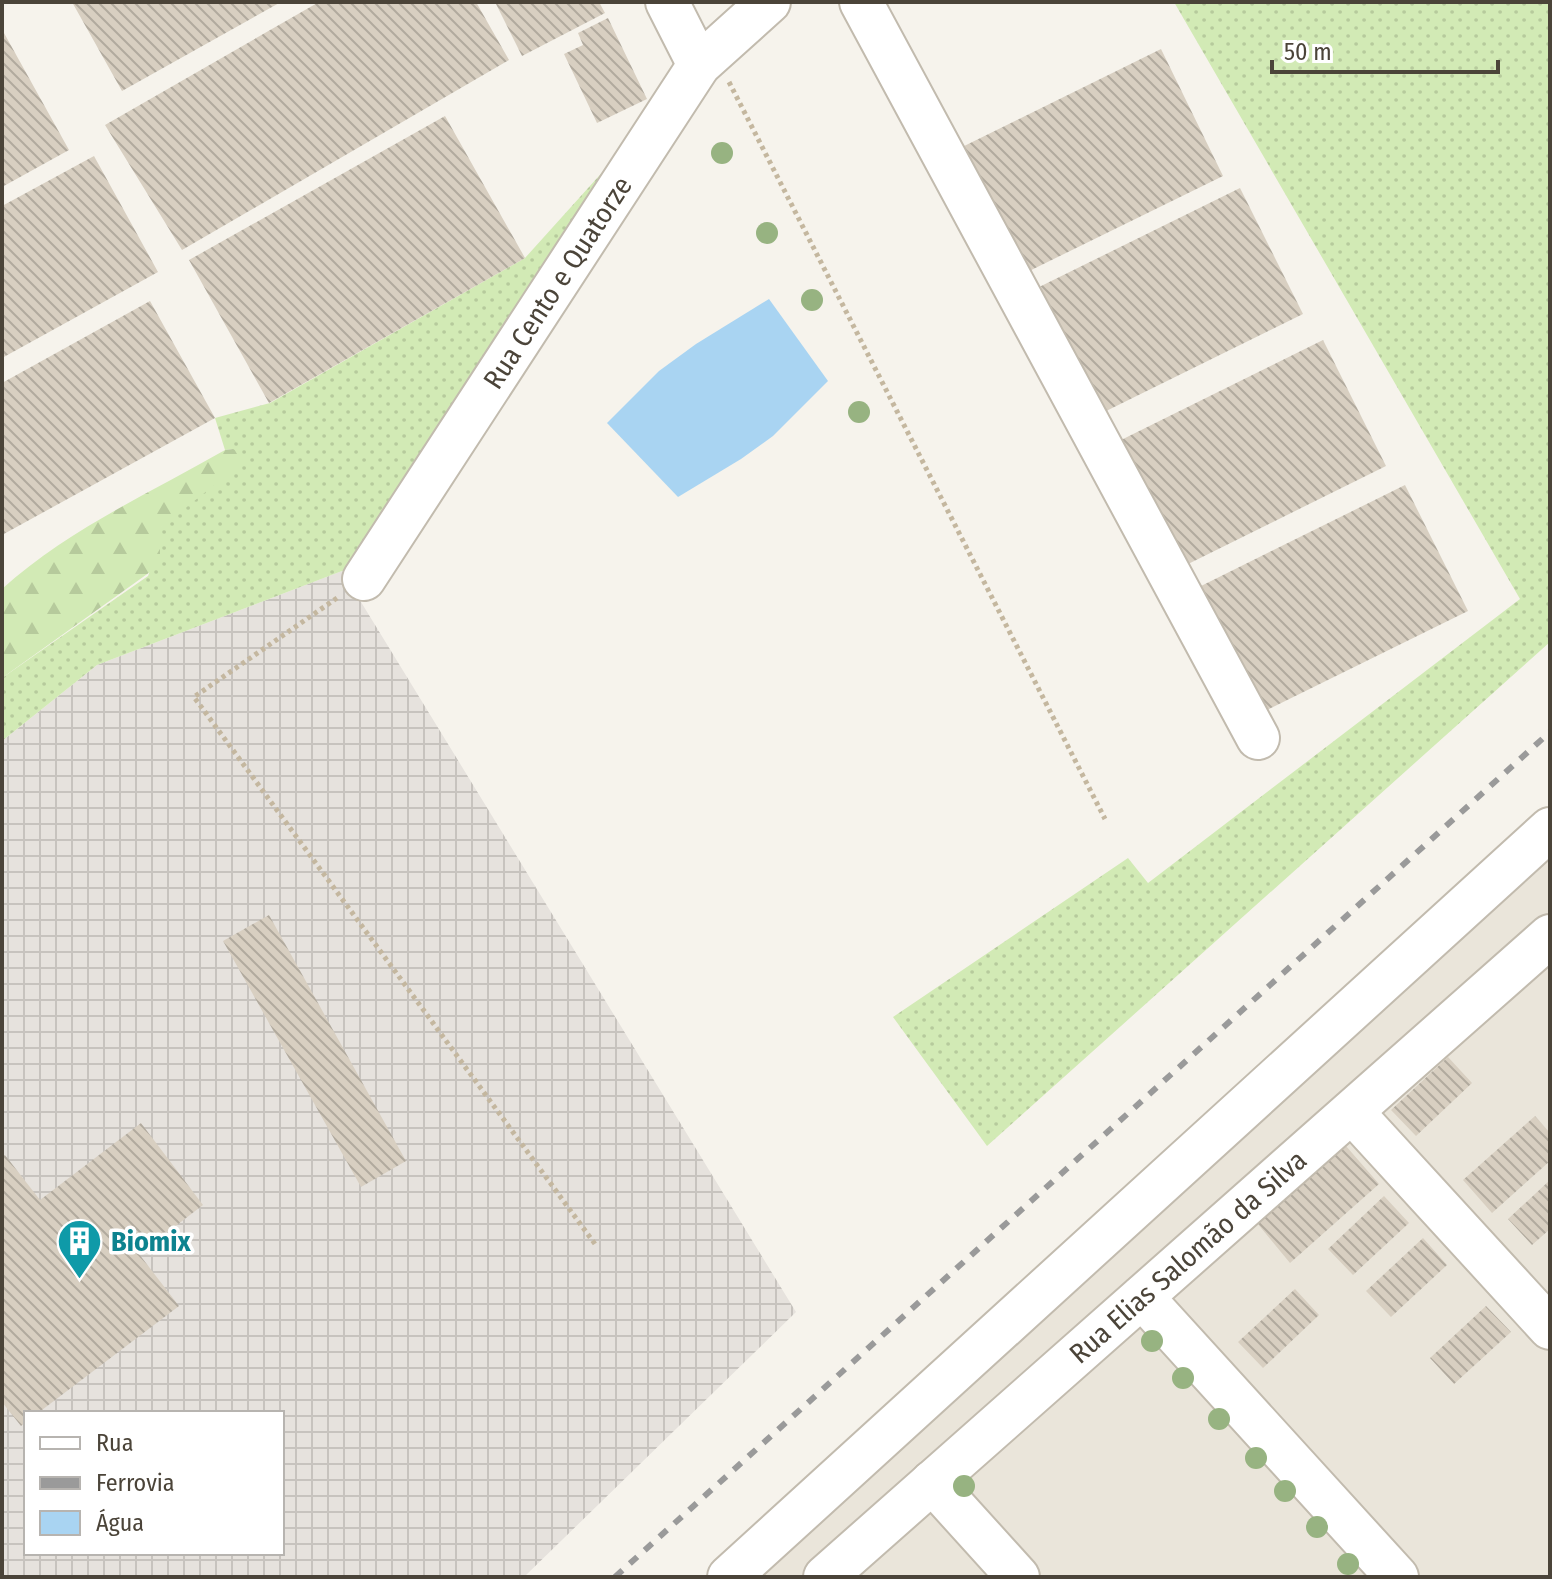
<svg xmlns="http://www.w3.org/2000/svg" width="1552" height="1579" font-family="'Fira Sans Condensed',sans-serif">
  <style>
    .residential { fill: #eae5da }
    .industrial { fill: url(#industrial-grid); fill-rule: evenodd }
    .grass { fill: url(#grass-dots) }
    .forest { fill: url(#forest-firs) }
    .water { fill: #a9d4f2 }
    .building { fill: url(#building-back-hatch) }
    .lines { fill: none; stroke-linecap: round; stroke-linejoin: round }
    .minor-casing { stroke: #c2bbae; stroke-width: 46 }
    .path { stroke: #c4b79f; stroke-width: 5; stroke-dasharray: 4 4; stroke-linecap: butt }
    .minor { stroke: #fff; stroke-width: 42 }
    .rail { stroke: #9a9a9a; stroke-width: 6; stroke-dasharray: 10 10; stroke-linecap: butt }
    .tree { fill: #97b381 }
    .labels { text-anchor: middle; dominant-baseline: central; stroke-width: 7; stroke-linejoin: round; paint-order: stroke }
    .street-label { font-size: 28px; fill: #4b4439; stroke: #fff }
    .culture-label { font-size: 28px; font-weight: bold; fill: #0d838f; stroke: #fff; text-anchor: start }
  </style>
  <defs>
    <pattern id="industrial-grid" width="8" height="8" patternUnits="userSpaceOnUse" patternTransform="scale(2)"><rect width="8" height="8" fill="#e6e2dd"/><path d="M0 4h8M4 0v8" fill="none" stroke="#c7c3be"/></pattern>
    <pattern id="grass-dots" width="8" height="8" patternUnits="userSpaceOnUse" patternTransform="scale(2)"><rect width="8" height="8" fill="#d2eab5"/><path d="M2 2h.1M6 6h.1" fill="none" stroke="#b6ca9c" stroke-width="1.8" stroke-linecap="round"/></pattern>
    <pattern id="forest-firs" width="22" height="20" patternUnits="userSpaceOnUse" patternTransform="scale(2)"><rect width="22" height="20" fill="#d2eab5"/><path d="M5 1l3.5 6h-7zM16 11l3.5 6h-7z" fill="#b6ca9c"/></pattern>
    <pattern id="building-back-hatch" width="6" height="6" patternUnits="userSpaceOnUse" patternTransform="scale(2)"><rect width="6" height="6" fill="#d8cfc1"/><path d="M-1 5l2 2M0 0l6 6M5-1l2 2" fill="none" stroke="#b1aa9e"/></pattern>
  </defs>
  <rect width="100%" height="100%" fill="#f6f3ec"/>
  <!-- residential -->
  <path class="residential" d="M1550,829V1577H729Z"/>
  <!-- industrial -->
  <path class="industrial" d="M342,571L796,1312L524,1577H2V741L97,665ZM26,1413H282V1553H26Z"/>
  <!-- grass -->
  <path class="grass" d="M1174,2H1550V642L987,1146L893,1017L1128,858L1148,883L1520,599Z
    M699,65L364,579L342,571L97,665L2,741V678L148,576L160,543L159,528L208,488L233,449L225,450L215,418L270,403L525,258Z"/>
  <!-- forest -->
  <path class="forest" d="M233,449L240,452L243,458L241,464L160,528V555L157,567L2,678V589C67,530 150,493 225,450Z"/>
  <!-- water -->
  <path class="water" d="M769,299L828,381L773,436L741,459L678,497L607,423L659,371L696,344Z"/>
  <!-- building -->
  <path class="building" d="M72,2H281L122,91Z
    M319,2H476L509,60L182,250L105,125Z
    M495,2H599L605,13L522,56Z
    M608,18L647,99L597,123L564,54L583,45L578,33Z
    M4,33L69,150L2,187V34Z
    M1161,49L1223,176L1015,278L952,152Z
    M445,116L525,258L269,403L189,260Z
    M94,156L158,272L2,358V206Z
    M1240,188L1303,314L1094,417L1031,291Z
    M150,301L215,418L2,535V383Z
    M1323,340L1386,466L1178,569L1115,443Z
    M1405,485L1468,611L1259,714L1197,588Z
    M269,915L406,1161L361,1187L223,941Z
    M1448,1057L1472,1083L1416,1136L1391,1110Z
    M1535,1116L1550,1133V1161L1492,1213L1463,1180Z
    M141,1123L203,1205L139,1254L179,1306L38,1413H26V1422L21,1426L2,1402V1157L5,1155L40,1200Z
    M1346,1146L1379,1184L1290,1263L1257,1223Z
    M1550,1180V1229L1532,1245L1508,1219Z
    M1384,1196L1409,1223L1353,1275L1328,1249Z
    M1423,1238L1447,1265L1391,1317L1366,1291Z
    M1295,1289L1319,1315L1263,1368L1238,1342Z
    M1486,1306L1511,1332L1454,1384L1430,1358Z"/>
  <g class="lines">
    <defs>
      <g id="minor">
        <path d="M667,2L699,65"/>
        <path d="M861,2L1258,738"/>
        <path id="s1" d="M364,579L699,65L769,2"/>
        <path d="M1352,1112L1550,1328"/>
        <path d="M1142,1297L1397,1577"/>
        <path d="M932,1482L1018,1577"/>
        <path d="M729,1577L1550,829"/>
        <path id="s2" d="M825,1577L1550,936"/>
      </g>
    </defs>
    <!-- minor casing -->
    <use href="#minor" class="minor-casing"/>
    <!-- path -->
    <path class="path" d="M729,82L1105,819
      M337,598L194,697L595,1244"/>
    <!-- minor -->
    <use href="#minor" class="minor"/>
    <!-- rail -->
    <path class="rail" d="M615,1577L1550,732"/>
  </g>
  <!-- trees -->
  <g class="tree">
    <circle cx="722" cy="153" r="11"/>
    <circle cx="767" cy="233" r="11"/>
    <circle cx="812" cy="300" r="11"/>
    <circle cx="859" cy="412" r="11"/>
    <circle cx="1152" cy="1341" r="11"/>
    <circle cx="1183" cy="1378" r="11"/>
    <circle cx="1219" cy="1419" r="11"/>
    <circle cx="1256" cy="1458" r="11"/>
    <circle cx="964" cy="1486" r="11"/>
    <circle cx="1285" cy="1491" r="11"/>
    <circle cx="1317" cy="1527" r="11"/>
    <circle cx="1348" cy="1564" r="11"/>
  </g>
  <!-- icons -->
  <defs>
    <symbol id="building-pin" viewBox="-11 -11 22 30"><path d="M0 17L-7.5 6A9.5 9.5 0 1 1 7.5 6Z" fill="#0f9aa8" stroke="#fff"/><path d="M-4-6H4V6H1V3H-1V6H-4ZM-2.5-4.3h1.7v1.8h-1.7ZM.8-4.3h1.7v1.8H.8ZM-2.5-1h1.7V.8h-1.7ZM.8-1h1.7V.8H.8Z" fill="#fff"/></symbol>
  </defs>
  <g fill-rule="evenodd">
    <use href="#building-pin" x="54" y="1216" width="51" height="69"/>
  </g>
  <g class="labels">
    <!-- street labels -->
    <g class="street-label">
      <text stroke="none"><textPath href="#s1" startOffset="354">Rua Cento e Quatorze</textPath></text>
      <text stroke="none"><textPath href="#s2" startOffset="484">Rua Elias Salomão da Silva</textPath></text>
    </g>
    <!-- culture labels -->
    <g class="culture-label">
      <text x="111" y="1241">Biomix</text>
    </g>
  </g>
  <!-- border -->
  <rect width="1552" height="1579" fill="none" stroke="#4b4439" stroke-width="8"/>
  <!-- legend -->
  <rect x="24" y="1411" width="260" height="144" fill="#ffffff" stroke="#b7b4b0" stroke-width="2"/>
  <rect x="40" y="1437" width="40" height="12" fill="#ffffff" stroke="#b7b4b0" stroke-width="2"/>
  <text x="96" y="1451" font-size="24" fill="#4b4439">Rua</text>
  <rect x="40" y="1477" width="40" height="12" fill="#9a9a9a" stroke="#b7b4b0" stroke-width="2"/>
  <text x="96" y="1491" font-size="24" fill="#4b4439">Ferrovia</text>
  <rect x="40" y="1511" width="40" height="24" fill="#a9d4f2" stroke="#b7b4b0" stroke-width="2"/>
  <text x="96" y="1531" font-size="24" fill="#4b4439">Água</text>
  <!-- scale -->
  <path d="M1272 60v12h226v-12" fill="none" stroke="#4b4439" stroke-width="4"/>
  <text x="1284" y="60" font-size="24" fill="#4b4439" stroke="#ffffff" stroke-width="6" paint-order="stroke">50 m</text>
</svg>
